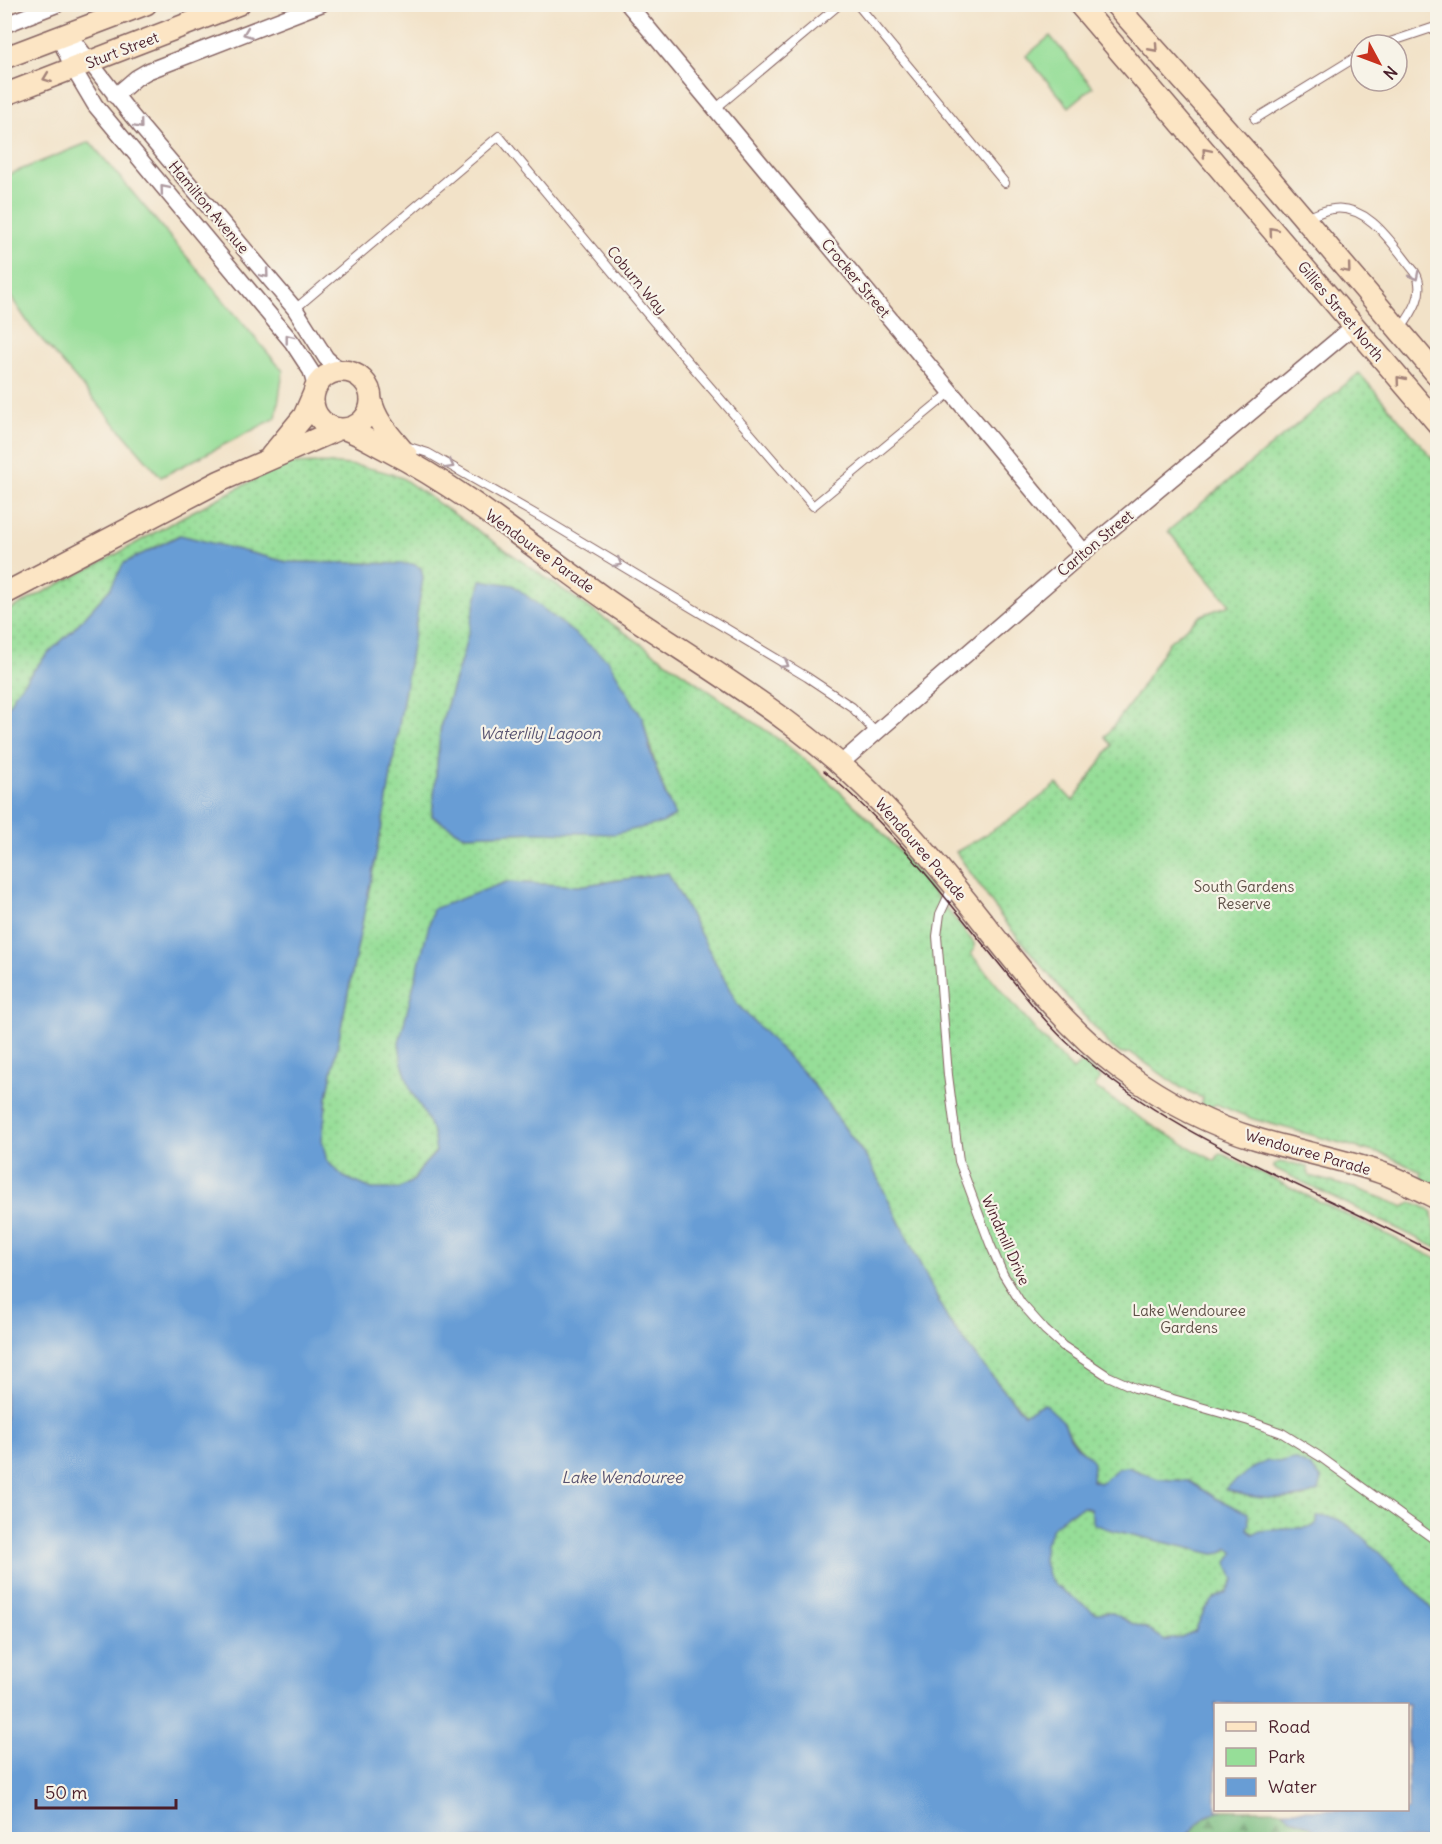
<svg xmlns="http://www.w3.org/2000/svg" width="1442" height="1844" font-family="Delius,sans-serif">
  <style>
    .green { fill: url(#green-dots); stroke: #707e62; stroke-width: 1.5; fill-rule: evenodd }
    .forest { fill: url(#forest-firs); stroke: #616e56; stroke-width: 1.5 }
    .pitch { fill: #96de98; stroke: #707e62; stroke-width: 1.5 }
    .water { fill: #689dd5; stroke: #595e80; stroke-width: 1.5; fill-rule: evenodd }
    .lines { fill: none; stroke-linecap: round; stroke-linejoin: round }
    .lane-casing { stroke: #856362; stroke-width: 10 }
    .street-casing { stroke: #856362; stroke-width: 18 }
    .secondary-casing { stroke: #856362; stroke-width: 24 }
    .lane { stroke: #fff; stroke-width: 8 }
    .street { stroke: #fff; stroke-width: 15 }
    .secondary { stroke: #fce5c4; stroke-width: 21 }
    .tram { stroke: #4a1f2b; stroke-width: 1.5 }
    .oneway { stroke: #ae9aa0 }
    .oneway2 { stroke: #a38278 }
    .labels { text-anchor: middle; dominant-baseline: central; stroke-width: 4.5; stroke-linejoin: round; paint-order: stroke }
    .street-label { font-size: 15px; fill: #4a1f2b; stroke: #f7f3e8 }
    .park-label { font-size: 15px; fill: #5d4f46; stroke: #f7f3e8 }
    .water-label { font-size: 16px; font-style: italic; fill: #56516f; stroke: #f7f3e8 }
  </style>
  <defs>
    <pattern id="green-dots" width="8" height="8" patternUnits="userSpaceOnUse" patternTransform="scale(1.5)"><rect width="8" height="8" fill="#96de98"/><path d="M2 2h.1M6 6h.1" fill="none" stroke="#83be83" stroke-width="1.8" stroke-linecap="round"/></pattern>
    <pattern id="forest-firs" width="22" height="20" patternUnits="userSpaceOnUse" patternTransform="scale(1.5)"><rect width="22" height="20" fill="#78bd80"/><path d="M5 1l3.5 6h-7zM16 11l3.5 6h-7z" fill="#649969"/></pattern>
  </defs>
  <rect width="100%" height="100%" fill="#f7f3e8"/>
  <filter id="ink" filterUnits="userSpaceOnUse"><feTurbulence type="fractalNoise" baseFrequency=".0167" numOctaves="2"/><feDisplacementMap in="SourceGraphic" scale="12" xChannelSelector="R" yChannelSelector="G"/><feConvolveMatrix kernelMatrix="1 2 1 2 8 2 1 2 1" color-interpolation-filters="sRGB"/></filter>
  <filter id="wash" filterUnits="userSpaceOnUse"><feTurbulence type="fractalNoise" baseFrequency=".008" numOctaves="4" result="noise"/><feDisplacementMap in="SourceGraphic" scale="24" xChannelSelector="R" yChannelSelector="G"/><feGaussianBlur stdDeviation="1.35" result="paint"/><feColorMatrix in="noise" values="0 0 0 0 0 0 0 0 0 0 0 0 0 0 0 0 0 1.4 0 .05"/><feComposite in="paint" operator="in"/></filter>
  <g filter="url(#wash)">
    <rect width="100%" height="100%" fill="#f2e2c8"/>
    <!-- green -->
    <path class="green" d="M1359,373L1437,463V1186L1422,1179L1421,1172L1388,1156L1253,1119L1216,1104C1210,1109 1206,1108 1201,1103L1202,1098L1180,1087L1131,1053L1121,1054L1107,1043L1102,1035L1071,1002L1037,960L1005,922L956,852C992,832 1025,810 1057,784L1073,801L1112,745L1105,737L1133,700L1169,642L1202,615L1230,605L1168,531Z
      M288,464C326,462 367,463 402,478L784,743L814,767L875,825L910,863L974,943V950L971,954L1036,1031L1073,1070L1081,1063L1084,1064L1099,1077V1081L1095,1087C1133,1115 1173,1139 1215,1161L1220,1153L1437,1259V1615L1390,1564L1348,1525L1317,1523L1312,1527L1258,1531L1253,1534L1215,1498L1189,1481L1158,1479L1128,1467L1118,1469L1105,1480L1099,1483L1091,1480L1093,1474L1089,1456C1076,1447 1070,1437 1064,1422L1025,1414L985,1368L948,1320L870,1163L811,1081L738,1005L668,873L578,886L506,882L412,995L399,1043L433,1132L436,1151L422,1167L414,1180L399,1189L372,1190L344,1177L327,1161L322,1140L327,1097L386,805L423,578L421,568L412,564L287,562L179,535L124,563L110,589L70,633L47,654L16,692L5,712V612L106,560L184,516L281,466ZM463,654L643,719C651,752 660,784 675,816L538,832L463,835L432,816L441,724ZM1267,1461L1282,1462L1304,1497L1280,1499L1233,1493Z
      M1279,1162L1307,1166L1309,1176L1358,1189L1404,1207C1414,1198 1421,1206 1432,1212C1433,1224 1438,1235 1437,1248L1274,1168L1273,1166Z
      M1083,1507L1090,1509L1108,1529L1214,1554L1222,1553L1228,1548L1234,1553V1580L1227,1592L1214,1599L1204,1611L1195,1631L1179,1638L1165,1640L1146,1628L1133,1624L1111,1612L1096,1613L1054,1585L1048,1575L1043,1559L1045,1544L1054,1526L1068,1514Z"/>
    <!-- forest -->
    <path class="forest" d="M1222,1810H1283L1292,1819L1309,1825L1325,1839L1183,1840L1205,1817Z"/>
    <!-- pitch -->
    <path class="pitch" d="M1050,36L1093,87L1069,107L1026,56Z
      M90,142L283,371L276,418L161,477L31,327L5,288V176Z"/>
    <!-- water -->
    <path class="water" d="M180,535L287,562L413,564L421,568L423,578L386,805L327,1097L322,1140L327,1161L344,1177L372,1189H399L414,1180L422,1167L436,1152L433,1132L424,1113L411,1091L402,1063L399,1043L433,909L506,882L578,886L668,873L738,1005L811,1081L870,1163L948,1320L985,1368L1024,1414L1044,1403L1064,1422L1070,1437L1078,1448L1089,1456L1093,1463L1092,1481L1099,1483L1105,1480L1118,1468L1128,1467L1158,1479L1189,1481L1215,1498L1248,1513L1249,1524L1247,1528L1253,1534L1258,1531L1312,1527L1317,1523V1517C1321,1517 1326,1516 1331,1517C1357,1522 1417,1594 1437,1615V1839H1325L1309,1825L1292,1819L1283,1810H1408V1704H1216V1810H1222L1205,1817L1183,1839H5V712L16,692L47,654L70,633L110,589L124,563ZM1083,1507L1090,1509L1094,1524L1108,1529L1214,1554L1222,1553L1228,1548L1234,1553L1227,1562L1234,1580L1227,1592L1214,1599L1204,1611L1195,1631L1179,1638L1165,1640L1146,1628L1133,1624L1111,1612L1096,1613L1054,1585L1048,1575L1043,1559L1045,1544L1054,1526L1068,1514Z
      M481,580L513,585L608,660L643,719L651,754L665,794L675,816L662,823L614,834L538,832L463,835L432,816L441,724L463,654Z
      M1294,1459L1309,1466L1322,1479L1319,1491C1293,1503 1252,1500 1225,1489L1250,1470L1267,1461L1282,1462Z"/>
  </g>
  <g filter="url(#ink)">
    <g class="lines">
      <defs>
        <path id="lane" d="M857,4L1005,183
          M1381,45L1438,26
          M715,109L840,4
          M1255,119L1361,54
          M1306,218C1315,215 1323,210 1333,209C1370,204 1394,247 1415,272C1427,292 1412,313 1400,330
          M295,309L499,136L654,322L813,506L951,392
          M406,446L428,453L542,518L807,677L852,707L876,733
          M953,886L940,914L937,936L948,1075L959,1161L990,1244L1003,1274L1021,1303L1045,1330L1063,1346L1108,1376L1135,1388L1249,1421L1282,1433L1319,1456L1438,1542"/>
        <path id="street" d="M628,4L1084,552
          M4,25L58,4
          M68,34L132,116L295,309L326,358L335,366L354,374
          M59,37L73,68L95,105L292,342L311,371L316,389
          M115,96L136,78L148,71L321,4
          M840,764L1084,552L1354,326"/>
        <path id="secondary" d="M1079,4L1438,424
          M1115,4L1268,176L1438,376
          M4,58L146,4
          M4,95L239,4
          M313 400a29 29 0 1 1 58 0a29 29 0 1 1-58 0Z
          M371,400C376,423 393,438 407,456
          M345,429C360,434 373,443 387,450C466,491 535,549 607,600C701,665 802,720 881,803C918,841 951,881 983,922C1026,976 1068,1030 1123,1071C1163,1100 1209,1125 1257,1139C1298,1151 1341,1159 1382,1173C1401,1180 1420,1190 1438,1199
          M271,456L304,416L314,393
          M4,594L220,481L339,429"/>
      </defs>
      <!-- lane casing -->
      <use href="#lane" class="lane-casing"/>
      <!-- street casing -->
      <use href="#street" class="street-casing"/>
      <!-- secondary casing -->
      <use href="#secondary" class="secondary-casing"/>
      <!-- lane -->
      <use href="#lane" class="lane"/>
      <!-- street -->
      <use href="#street" class="street"/>
      <!-- secondary -->
      <use href="#secondary" class="secondary"/>
      <!-- tram -->
      <path class="tram" d="M824,771C892,826 945,898 1000,965C1023,993 1045,1023 1072,1047C1144,1114 1236,1156 1324,1198C1362,1216 1400,1235 1438,1254"/>
    </g>
    <!-- one-way arrows -->
    <defs><path id="oneway-chevron" d="M-2-3.5L2.5 0L-2 3.5" fill="none" stroke-width="1.6" stroke-linecap="round" stroke-linejoin="round" transform="scale(1.5)"/></defs>
    <g class="oneway">
      <use href="#oneway-chevron" transform="translate(247 33) rotate(159)"/>
      <use href="#oneway-chevron" transform="translate(139 125) rotate(50)"/>
      <use href="#oneway-chevron" transform="translate(164 189) rotate(-130)"/>
      <use href="#oneway-chevron" transform="translate(265 274) rotate(50)"/>
      <use href="#oneway-chevron" transform="translate(1415 276) rotate(63)"/>
      <use href="#oneway-chevron" transform="translate(289 338) rotate(-128)"/>
      <use href="#oneway-chevron" transform="translate(450 465) rotate(29)"/>
      <use href="#oneway-chevron" transform="translate(618 563) rotate(31)"/>
      <use href="#oneway-chevron" transform="translate(785 664) rotate(30)"/>
    </g>
    <g class="oneway2">
      <use href="#oneway-chevron" transform="translate(1154 48) rotate(48)"/>
      <use href="#oneway-chevron" transform="translate(47 78) rotate(159)"/>
      <use href="#oneway-chevron" transform="translate(1206 152) rotate(-130)"/>
      <use href="#oneway-chevron" transform="translate(1273 231) rotate(-130)"/>
      <use href="#oneway-chevron" transform="translate(1347 269) rotate(50)"/>
      <use href="#oneway-chevron" transform="translate(1400 380) rotate(-130)"/>
    </g>
  </g>
  <g class="labels">
    <!-- street labels -->
    <g class="street-label">
      <text transform="translate(122 50) rotate(-21)">Sturt Street</text>
      <text transform="translate(209 207) rotate(50)">Hamilton Avenue</text>
      <text transform="translate(856 278) rotate(50)">Crocker Street</text>
      <text transform="translate(637 280) rotate(50)">Coburn Way</text>
      <text transform="translate(1341 311) rotate(50)">Gillies Street North</text>
      <text transform="translate(1095 543) rotate(-40)">Carlton Street</text>
      <text transform="translate(540 551) rotate(36)">Wendouree Parade</text>
      <text transform="translate(921 849) rotate(49)">Wendouree Parade</text>
      <text transform="translate(1308 1152) rotate(16)">Wendouree Parade</text>
      <text transform="translate(1006 1240) rotate(66)">Windmill Drive</text>
    </g>
    <!-- park labels -->
    <g class="park-label">
      <text x="1244" y="886">South Gardens<tspan x="1244" dy="17">Reserve</tspan></text>
      <text x="1189" y="1310">Lake Wendouree<tspan x="1189" dy="17">Gardens</tspan></text>
    </g>
    <!-- water labels -->
    <g class="water-label">
      <text x="540" y="733">Waterlily Lagoon</text>
      <text x="622" y="1477">Lake Wendouree</text>
    </g>
  </g>
  <!-- margin -->
  <rect width="1442" height="1844" fill="none" stroke="#f7f3e8" stroke-width="24"/>
  <!-- legend -->
  <rect x="1214" y="1703" width="195" height="108" fill="#f7f3e8" stroke="#b29e9c" stroke-width="1.5"/>
  <rect x="1226" y="1722" width="30" height="9" fill="#fce5c4" stroke="#b29e9c" stroke-width="1.5"/>
  <text x="1268" y="1733" font-size="18" fill="#4a1f2b">Road</text>
  <rect x="1226" y="1748" width="30" height="18" fill="#96de98" stroke="#b29e9c" stroke-width="1.5"/>
  <text x="1268" y="1763" font-size="18" fill="#4a1f2b">Park</text>
  <rect x="1226" y="1778" width="30" height="18" fill="#689dd5" stroke="#b29e9c" stroke-width="1.5"/>
  <text x="1268" y="1793" font-size="18" fill="#4a1f2b">Water</text>
  <!-- north arrow -->
  <g transform="translate(1379 63) rotate(131)"><circle r="28" fill="#f7f3e8" stroke="#b29e9c" stroke-width="1.5"/>
  <path d="M0-4.5L10 22L0 15L-10 22Z" fill="#c8321e"/>
  <text y="-9" font-size="16" font-weight="bold" text-anchor="middle" fill="#4a1f2b">N</text>
  </g>
  <!-- scale -->
  <path d="M36 1799v9h140v-9" fill="none" stroke="#4a1f2b" stroke-width="3"/>
  <text x="45" y="1799" font-size="18" fill="#4a1f2b" stroke="#f7f3e8" stroke-width="4.5" paint-order="stroke">50 m</text>
</svg>
